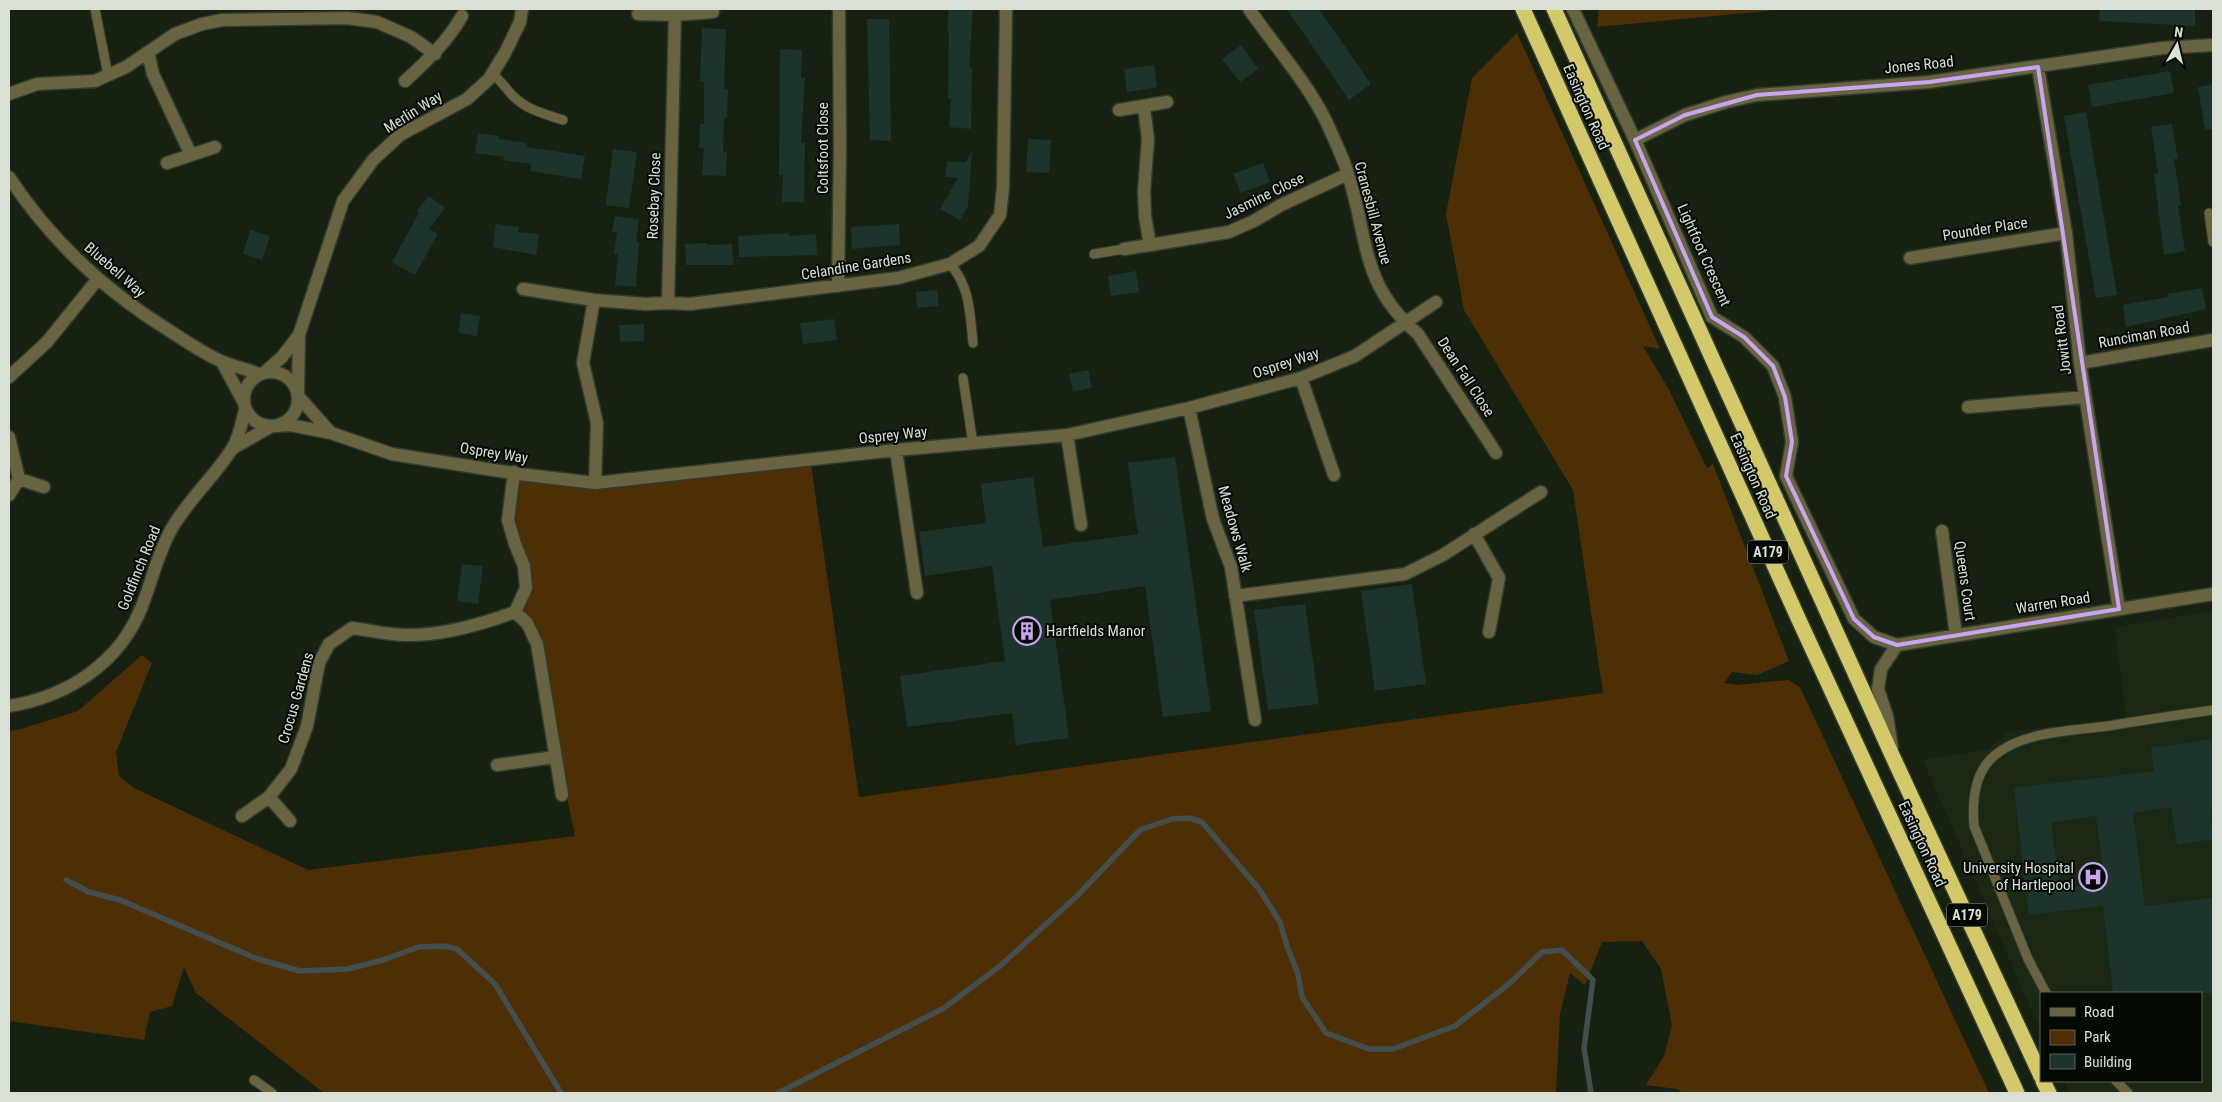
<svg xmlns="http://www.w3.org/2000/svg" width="2222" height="1102" font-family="'Roboto Condensed',sans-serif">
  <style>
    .built { fill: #1b2914 }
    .green { fill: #4e2f05 }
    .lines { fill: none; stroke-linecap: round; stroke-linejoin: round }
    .stream { stroke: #424e4d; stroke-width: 5.5 }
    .building { fill: #1d342c; fill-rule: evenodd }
    .lane-casing { stroke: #323c2d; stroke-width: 11 }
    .street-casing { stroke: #323c2d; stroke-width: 15 }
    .highway-casing { stroke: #323c2d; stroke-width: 18 }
    .lane { stroke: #686441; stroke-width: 9 }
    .street { stroke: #686441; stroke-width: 12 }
    .highway { stroke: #d3c86a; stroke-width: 15 }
    .marked { fill: none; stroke: #c7a6ef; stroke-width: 4; stroke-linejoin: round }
    .labels { text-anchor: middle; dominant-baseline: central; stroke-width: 4; stroke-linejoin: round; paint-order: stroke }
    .shield { fill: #050904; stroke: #99a097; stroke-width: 1 }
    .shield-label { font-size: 14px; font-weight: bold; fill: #d9e0d6 }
    .street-label { font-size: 15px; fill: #d9e0d6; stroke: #050904 }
    .poi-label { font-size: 15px; fill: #d9e0d6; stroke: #050904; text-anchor: start }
  </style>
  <rect width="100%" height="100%" fill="#172112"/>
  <!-- built -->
  <path class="built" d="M2213,611V1093H2070L2064,1081H2201V993H2041V1032L1923,760L1988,749L2008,732L2126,717L2115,627Z"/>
  <!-- green -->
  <path class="green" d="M1599,9H1787L1597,27Z
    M1517,33L1660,349L1643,346L1669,390L1707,468L1713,464L1789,661L1757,675L1732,672L1724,683L1737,685L1788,680L1800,687L1989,1093H1683L1677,1089L1646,1085L1664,1056L1672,1025L1661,969L1642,941L1602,942L1585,985L1570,973L1560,1014L1556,1093H324L196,993L184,967L172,1006L150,1012L144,1040L9,1021V731L21,729L78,711L142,655L152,663L116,752L119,776L134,788L308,870L575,836L559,757L540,643L518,611L528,588L512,520L519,474L595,488L811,465L859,797L1603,693L1573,490L1464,310L1446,214L1472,78Z"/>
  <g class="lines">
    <!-- stream -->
    <path class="stream" d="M66,880L89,892L120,900L258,959L300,971L348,969L383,960L419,947L444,946L457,949L495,984L561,1093
      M778,1093L944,1008L1000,966L1077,896L1140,830L1172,819L1189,818L1202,822L1259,889L1280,922L1287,946L1298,974L1302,997L1326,1033L1369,1049H1393L1455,1026L1510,983L1542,952L1562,950L1593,980L1584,1048L1591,1093"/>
  </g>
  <!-- building -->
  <path class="building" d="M949,9H973L969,67H972L971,129L949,127L951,99H948L949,31H947Z
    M1287,9H1319L1371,84L1349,100Z
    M2100,9H2195V26L2099,21Z
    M867,19H889L891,141L870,140Z
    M702,28L726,29L724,89H728L727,118H724L723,152H727L726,176L702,175L704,148H699L700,124H704V81H700Z
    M1241,45L1258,69L1240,82L1222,59Z
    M780,49L802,50L801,78H805L801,143H805L804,202H782L783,175H779Z
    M1154,65L1157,87L1127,92L1124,69Z
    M2170,71L2174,93L2092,107L2088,85Z
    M2213,84V129L2205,130L2198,87Z
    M2086,112L2117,295L2096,298L2064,116Z
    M2172,124L2178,159H2174L2181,205H2178L2185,251L2164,255L2154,173H2158L2151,127Z
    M478,133L499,136V139L527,143V147L585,156L581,179L530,171L531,164L503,160L504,157L475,153Z
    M1028,139L1051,140L1049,173L1026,172Z
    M613,149L637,152L629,208L606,205Z
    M972,151L968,206L960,220L940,209L958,178L945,177L947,161L966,162Z
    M1263,163L1270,182L1241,193L1233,174Z
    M429,196L445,208L429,229L438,234L415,275L392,262L419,213L417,211Z
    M615,216L639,219L636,242H639L636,287L615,285L618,254H614L617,232H612Z
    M496,224L519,227L518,232L539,234L536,255L493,247Z
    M899,224L900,245L852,249L851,227Z
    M250,230L270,236L262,260L243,254Z
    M789,233V236L816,234L817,255L739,257L738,236Z
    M707,243V245L732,244L734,265H686L685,244Z
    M1136,271L1139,292L1111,296L1108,276Z
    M2202,288L2206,309L2126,327L2123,305L2168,297L2167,294Z
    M937,290L939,306L917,308L916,292Z
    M461,313L480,316L477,336L458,333Z
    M834,319L837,340L803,344L800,323Z
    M644,324V341L620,342L619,325Z
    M1088,370L1092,388L1073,392L1069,374Z
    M1175,457L1211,711L1163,717L1145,586L1050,600L1069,738L1016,745L1012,713L907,727L900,676L1005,661L992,566L925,576L919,532L986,523L981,484L1033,477L1043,547L1138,534L1128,463Z
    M462,564L483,566L478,604L457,601Z
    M1412,584L1426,684L1375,691L1361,591Z
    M1305,604L1319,704L1268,710L1254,610Z
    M2213,739V810H2210L2213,839L2177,845L2171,807L2133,813L2145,906L2213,898V993H2113L2103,906L2029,915L2014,788L2154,771L2151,748ZM2096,816L2105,883L2060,889L2051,822Z"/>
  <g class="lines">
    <defs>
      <path id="lane" d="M95,9L108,75
        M492,74C501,80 506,89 513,96C527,110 545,114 563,120
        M2209,213L2213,242
        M1094,254L1124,249
        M950,264C970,286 970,314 973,343
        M963,378L973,444
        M2046,993L2028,959L1974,826C1972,802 1974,773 1994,756C2023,731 2072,731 2108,726C2143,720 2178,715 2213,710
        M254,1080L272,1093
        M2116,1081L2128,1093"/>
      <path id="street" d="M1249,9C1276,48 1313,89 1331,132C1337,146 1344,160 1348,174C1369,240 1360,284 1418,334L1496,453
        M1573,9L1635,140L1712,317L1744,337L1773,366L1785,397L1792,442L1786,476L1854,619L1874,637L1897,645L2213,594
        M638,14L675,15L713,12
        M148,52L153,74L191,155
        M2038,67L2066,233L2080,363L2119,609
        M405,81C427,61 447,42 462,16
        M9,94L37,84L95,81L126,67L175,34L202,24L222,20L347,18L377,22L411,37L435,54
        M1144,107L1148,139L1144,191L1145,216L1150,245L1229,232L1254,221L1281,205L1348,174
        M1119,110L1167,102
        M1635,140L1685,115L1726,102L1757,95L1929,82L2162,48L2213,45
        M167,163L215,147
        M9,177C51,241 105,291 170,331C187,342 204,354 223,362C235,367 247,369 259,374
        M1124,249L1150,245
        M1910,258L2066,233
        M838,286L840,147L839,9
        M523,289L594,300L583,363L597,423L595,483
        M594,300L645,304L668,303L675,15
        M668,303L690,304L898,278L950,264L979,246L1000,215L1003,188L1006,9
        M222,362L243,401
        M2080,363L2213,340
        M244 399a27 27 0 1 1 54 0a27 27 0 1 1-54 0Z
        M265,372L282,357L299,335
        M9,377L47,342L97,280
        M1301,378L1334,475
        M298,392L299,335L343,201L373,160L400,135L467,99L489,79L505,53L520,22L522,9
        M298,396L331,433
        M1968,407L2085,397
        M1189,408L1213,519L1231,567L1255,720
        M275,426L290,425L331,433L392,454L519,474L595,483L896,450L1067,435L1189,408L1301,378L1355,356L1436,302
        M1067,435L1081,525
        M9,437L19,479
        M233,448L270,427
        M896,450L917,593
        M9,495L19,479L44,487
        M1942,531L1956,635
        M1474,534L1499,578L1489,632
        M1235,596L1405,574L1443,555L1541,492
        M515,612L527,623L537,644L562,795
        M9,706C67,697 120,663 142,606C152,581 158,552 172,528C189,499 214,477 232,449C239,438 242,422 245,410
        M1892,748L1887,716L1878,689L1881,669L1897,645
        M497,765L555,757
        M269,797L290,821
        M242,816L269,797L291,769L307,726L319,663L329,644L352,628C370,630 388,635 406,635C442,636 482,624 515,612L526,588L524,566L515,544L508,520L514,472"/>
      <path id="highway" d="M1523,9L1799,620L2017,1093
        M1554,9L1892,755L2041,1076
        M2043,1081L2049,1093"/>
    </defs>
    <!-- lane casing -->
    <use href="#lane" class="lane-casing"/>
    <!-- street casing -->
    <use href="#street" class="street-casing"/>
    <!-- highway casing -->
    <use href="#highway" class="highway-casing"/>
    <!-- lane -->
    <use href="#lane" class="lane"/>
    <!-- street -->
    <use href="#street" class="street"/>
    <!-- highway -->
    <use href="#highway" class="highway"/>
  </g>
  <!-- marked area -->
  <path class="marked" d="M2038,67L2119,609L1897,645L1874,637L1854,619L1786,476L1792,442L1785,397L1773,366L1744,337L1712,317L1635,140L1685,115L1757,95L1929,82Z"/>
  <!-- icons -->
  <defs>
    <symbol id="building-ring" viewBox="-11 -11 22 22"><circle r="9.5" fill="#050904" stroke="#c7a6ef" stroke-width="1.5"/><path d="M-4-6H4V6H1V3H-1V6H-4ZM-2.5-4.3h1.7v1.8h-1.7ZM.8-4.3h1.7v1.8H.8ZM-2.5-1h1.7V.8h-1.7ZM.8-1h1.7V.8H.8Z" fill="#c7a6ef"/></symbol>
    <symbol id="hospital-ring" viewBox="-11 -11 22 22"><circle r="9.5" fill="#050904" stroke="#c7a6ef" stroke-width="1.5"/><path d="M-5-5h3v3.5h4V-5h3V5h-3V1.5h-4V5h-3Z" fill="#c7a6ef"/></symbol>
  </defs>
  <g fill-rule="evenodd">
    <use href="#building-ring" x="1011" y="615" width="32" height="32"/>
    <use href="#hospital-ring" x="2077" y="861" width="32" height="32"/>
  </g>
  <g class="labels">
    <!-- shield labels -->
    <g class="shield">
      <rect x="1748" y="540.5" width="40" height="23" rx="4"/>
      <rect x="1947" y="903.5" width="40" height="23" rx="4"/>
    </g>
    <g class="shield-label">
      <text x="1768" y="552">A179</text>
      <text x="1967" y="915">A179</text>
    </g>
    <!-- street labels -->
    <g class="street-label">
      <text transform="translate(1919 65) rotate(-6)">Jones Road</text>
      <text transform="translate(1586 107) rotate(66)">Easington Road</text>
      <text transform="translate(413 112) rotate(-32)">Merlin Way</text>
      <text transform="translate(823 148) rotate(-90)">Coltsfoot Close</text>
      <text transform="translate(654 196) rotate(-88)">Rosebay Close</text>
      <text transform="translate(1264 196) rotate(-26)">Jasmine Close</text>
      <text transform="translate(1373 213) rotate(75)">Cranesbill Avenue</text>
      <text transform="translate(1985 229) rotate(-9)">Pounder Place</text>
      <text transform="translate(1704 255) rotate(66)">Lightfoot Crescent</text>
      <text transform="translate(856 266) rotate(-9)">Celandine Gardens</text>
      <text transform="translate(115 270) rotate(41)">Bluebell Way</text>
      <text transform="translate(2144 335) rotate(-10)">Runciman Road</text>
      <text transform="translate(2062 340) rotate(-97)">Jowitt Road</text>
      <text transform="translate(1286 363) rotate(-18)">Osprey Way</text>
      <text transform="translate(1466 377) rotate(57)">Dean Fall Close</text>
      <text transform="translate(893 435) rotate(-6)">Osprey Way</text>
      <text transform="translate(494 453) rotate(9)">Osprey Way</text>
      <text transform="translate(1753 476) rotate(66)">Easington Road</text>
      <text transform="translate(1235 529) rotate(74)">Meadows Walk</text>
      <text transform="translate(139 568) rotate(-68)">Goldfinch Road</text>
      <text transform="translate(1965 581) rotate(82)">Queens Court</text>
      <text transform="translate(2053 603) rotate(-9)">Warren Road</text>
      <text transform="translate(296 698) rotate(-74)">Crocus Gardens</text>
      <text transform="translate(1922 844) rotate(65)">Easington Road</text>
    </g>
    <!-- poi labels -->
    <g class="poi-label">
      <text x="1046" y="631">Hartfields Manor</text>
      <text x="2074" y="868" text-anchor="end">University Hospital<tspan x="2074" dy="17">of Hartlepool</tspan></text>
    </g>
  </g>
  <!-- border -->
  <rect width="2222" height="1102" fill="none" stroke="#d9e0d6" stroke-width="20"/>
  <!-- legend -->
  <rect x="2040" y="992" width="162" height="90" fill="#050904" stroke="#5a5f58"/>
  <rect x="2050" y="1008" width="25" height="8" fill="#686441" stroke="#5a5f58"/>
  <text x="2084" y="1017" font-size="15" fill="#d9e0d6">Road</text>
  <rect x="2050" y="1030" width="25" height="15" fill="#4e2f05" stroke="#5a5f58"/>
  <text x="2084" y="1042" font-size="15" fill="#d9e0d6">Park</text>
  <rect x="2050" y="1054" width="25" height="15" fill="#1d342c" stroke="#5a5f58"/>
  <text x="2084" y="1067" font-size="15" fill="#d9e0d6">Building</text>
  <!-- north arrow -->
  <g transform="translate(2177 45) rotate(8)" stroke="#050904" stroke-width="4" paint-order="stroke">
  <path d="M0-4L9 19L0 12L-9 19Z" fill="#d9e0d6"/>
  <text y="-8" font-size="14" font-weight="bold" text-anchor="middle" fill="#d9e0d6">N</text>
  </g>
</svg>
